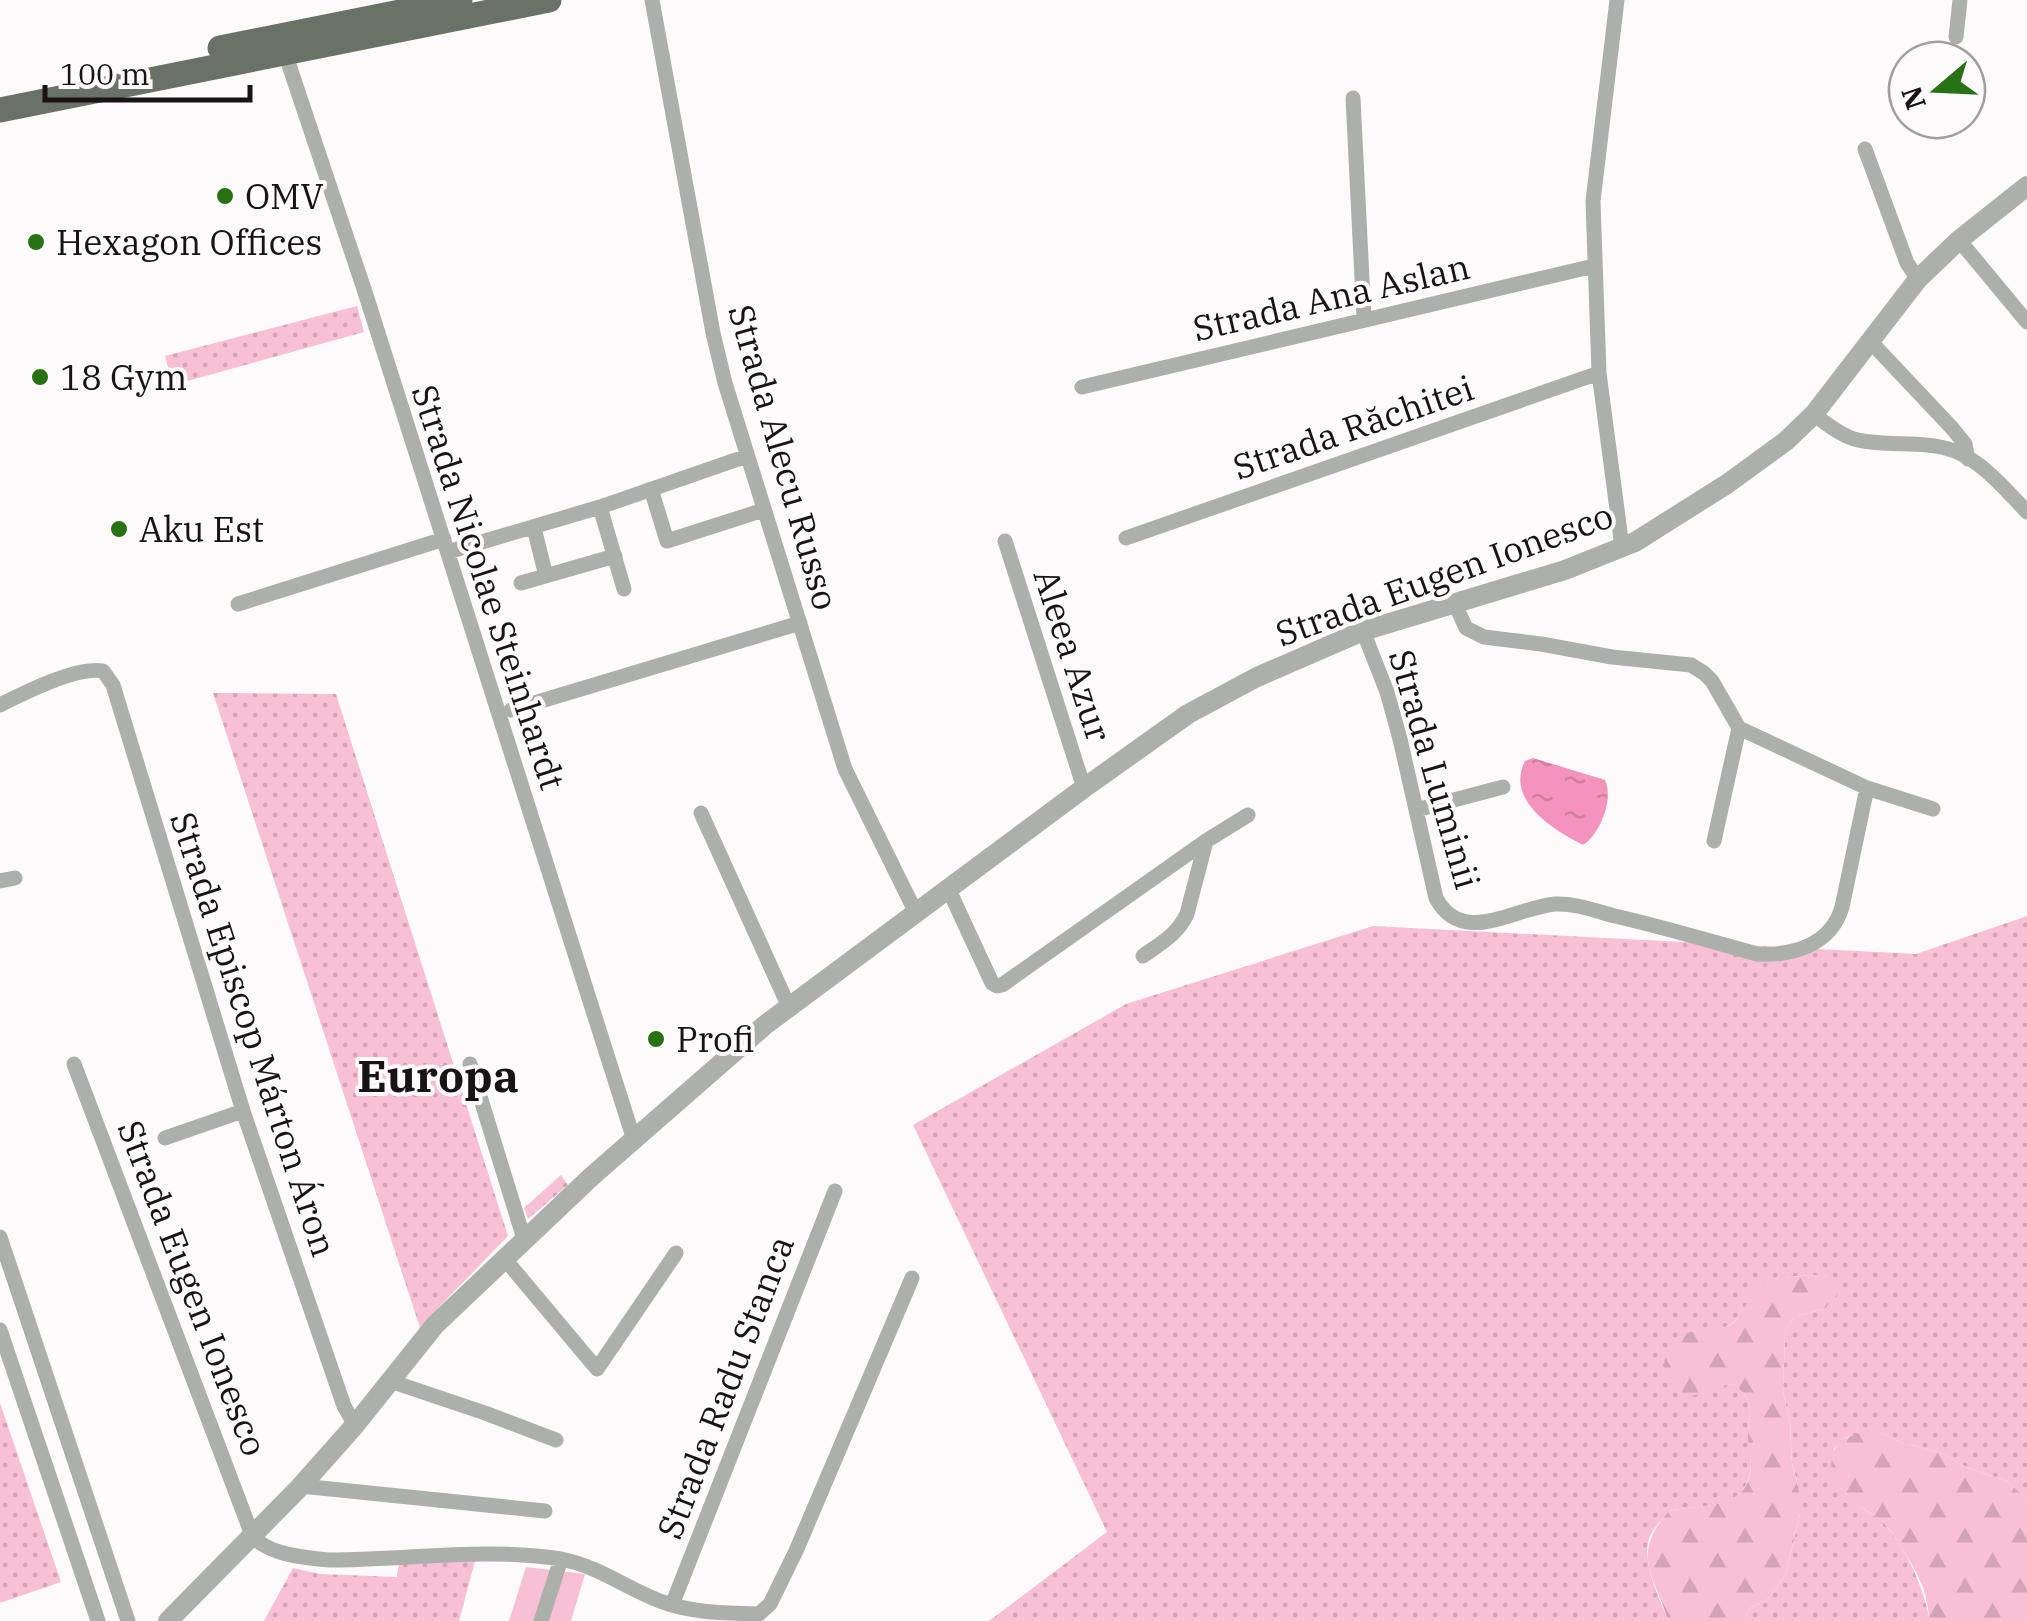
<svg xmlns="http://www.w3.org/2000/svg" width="2027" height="1621" font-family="'IBM Plex Serif',serif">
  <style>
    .grass { fill: url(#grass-dots) }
    .forest { fill: url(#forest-firs) }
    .park { fill: #f8c0d5 }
    .water { fill: url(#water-ripples) }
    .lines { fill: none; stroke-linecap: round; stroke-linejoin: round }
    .minor { stroke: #acb0ab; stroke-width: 15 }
    .tertiary { stroke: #acb0ab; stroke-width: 20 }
    .primary { stroke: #6a7268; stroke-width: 25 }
    .poi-dot { fill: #287215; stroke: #fefafb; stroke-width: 4 }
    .labels { text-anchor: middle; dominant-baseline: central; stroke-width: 8; stroke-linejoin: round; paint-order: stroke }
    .poi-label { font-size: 35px; fill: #191315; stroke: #fefafb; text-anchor: start }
    .street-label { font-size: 35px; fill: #191315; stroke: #fefafb }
    .district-label { font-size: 45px; font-weight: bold; fill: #191315; stroke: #fefafb }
  </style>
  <defs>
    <pattern id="grass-dots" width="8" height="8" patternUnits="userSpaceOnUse" patternTransform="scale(2.5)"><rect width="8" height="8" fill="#f8c0d5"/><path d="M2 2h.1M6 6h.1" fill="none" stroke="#d4a4b6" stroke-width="1.8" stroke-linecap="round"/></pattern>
    <pattern id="forest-firs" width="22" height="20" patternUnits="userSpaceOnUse" patternTransform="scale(2.5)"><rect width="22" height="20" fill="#f8c0d5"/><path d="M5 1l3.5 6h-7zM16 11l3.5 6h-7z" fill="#d4a4b6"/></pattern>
    <pattern id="water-ripples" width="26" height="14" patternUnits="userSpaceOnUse" patternTransform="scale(2.5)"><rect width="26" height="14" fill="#f493bb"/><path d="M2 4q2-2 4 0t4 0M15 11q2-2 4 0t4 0" fill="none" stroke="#d17ea0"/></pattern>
  </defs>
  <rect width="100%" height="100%" fill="#fefafb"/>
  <!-- grass -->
  <path class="grass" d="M357,306L364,332L173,385L165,356Z
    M213,693L336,694L508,1236L439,1307L421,1331Z
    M2027,916V1499L2007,1481L1968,1468L1941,1453L1900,1442L1881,1433L1850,1436L1841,1440L1834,1449C1839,1463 1845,1488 1853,1500C1859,1509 1876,1514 1884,1523C1908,1551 1923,1586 1930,1621H1747L1746,1615L1750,1608L1768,1599L1786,1574L1800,1514V1494L1792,1463L1790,1422L1783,1392L1785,1332L1794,1317L1824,1309L1828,1277C1810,1273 1766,1277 1754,1293C1746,1303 1742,1318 1731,1324C1701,1341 1685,1318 1665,1359L1703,1393L1722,1385L1733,1384C1757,1404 1749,1408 1748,1433C1748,1444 1751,1455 1751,1465C1747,1514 1701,1503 1669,1511C1663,1518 1654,1528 1650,1536C1640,1561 1660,1598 1668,1621H989L1107,1532L913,1125L1126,1004L1373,926L1916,954Z
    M561,1175L568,1185L528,1219L524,1208Z
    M0,1403L61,1582L0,1603Z
    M475,1561L459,1621H264L293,1568L320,1574L397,1577L399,1563Z"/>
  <!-- forest -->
  <path class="forest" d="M1818,1275L1829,1277L1837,1283L1838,1294L1824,1309L1794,1317L1785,1332L1783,1392L1790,1422L1792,1464L1800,1494V1514L1786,1574L1768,1599L1750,1608L1746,1615L1747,1621H1668C1654,1574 1630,1555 1669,1511C1700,1503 1749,1513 1751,1465C1751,1455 1747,1444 1748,1433C1749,1408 1757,1403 1733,1384C1719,1385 1709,1394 1695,1395C1677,1396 1660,1378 1665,1359C1667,1351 1675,1338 1684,1334C1698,1328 1716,1332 1730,1325C1744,1317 1746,1298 1758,1287C1769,1277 1803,1276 1818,1275Z
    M1870,1432L1881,1433L1900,1442L1941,1453L1968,1468L2007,1481L2027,1499V1621H1930C1928,1611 1927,1600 1924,1590C1918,1573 1900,1543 1889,1529C1877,1513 1859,1509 1845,1496C1827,1481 1828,1457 1840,1440L1860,1433Z"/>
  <!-- park -->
  <path class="park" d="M526,1567L585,1574L571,1621H509Z"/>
  <!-- water -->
  <path class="water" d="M1533,758L1605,780C1614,799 1600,834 1583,845C1553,830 1505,800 1525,761Z"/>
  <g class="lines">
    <!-- minor -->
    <path class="minor" d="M652,0L713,333L725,383L845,769L916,913
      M1617,0L1593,201L1599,373L1622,547
      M1956,37L1960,0
      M285,53L365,292L634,1140
      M1353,98L1364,319
      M1865,149L1907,263L1918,279
      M1959,240L2027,322
      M1869,340L1952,428L1965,444L1968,459
      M1082,387L1594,266
      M1814,414C1826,424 1839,434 1854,439C1887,448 1922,439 1955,451C1983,462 2007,491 2027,512
      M651,489L667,541L764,510
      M600,507L624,589
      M534,528L546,576
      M1126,538L1599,373
      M1005,541L1084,788
      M448,552L600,507L747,456
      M521,583L615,556
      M238,604L444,539
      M1363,631L1387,692L1400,739L1436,898C1462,947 1514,908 1555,904C1575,903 1596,911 1615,916C1663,927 1710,941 1757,954C1793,956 1831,945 1842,907L1867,788L1739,728L1712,681L1704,673L1691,665L1612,657L1541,644L1484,637L1466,628L1455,604
      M0,705C24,693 77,666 103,671L113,685L243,1111L344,1406L355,1425
      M511,710L800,623
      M1867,788L1933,809
      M1416,810L1503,787
      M701,813L789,1007
      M1714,841L1739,728
      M0,881L15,878
      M948,888L992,983L997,986L1002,985L1206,841L1248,815
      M1143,956C1161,943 1177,935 1187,914L1206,841
      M74,1064L252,1535C267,1555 306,1558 330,1560C407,1560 484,1547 561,1559C598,1566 626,1588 660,1601C691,1613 725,1613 759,1614L770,1604L796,1551L912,1278
      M470,1064L524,1239
      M165,1138L243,1111
      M0,1237L128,1621
      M504,1258L597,1369L676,1253
      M0,1330L98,1621
      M390,1381L485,1413L556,1440
      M301,1486L545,1511
      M672,1605L835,1191
      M541,1621L561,1559"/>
    <!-- tertiary -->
    <path class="tertiary" d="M168,1621L301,1486L355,1425L435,1325L591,1177L765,1025L1084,788L1188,714L1257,677L1363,631L1565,570L1635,542L1727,484L1786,441L1814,414L1918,279L1959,240L2027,186"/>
    <!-- primary -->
    <path class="primary" d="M220,48L460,0
      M0,110L549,0"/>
  </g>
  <!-- markers -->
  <g class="poi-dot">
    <circle cx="225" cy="196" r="10"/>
    <circle cx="36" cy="242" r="10"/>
    <circle cx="40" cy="377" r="10"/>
    <circle cx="119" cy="529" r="10"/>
    <circle cx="656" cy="1039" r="10"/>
  </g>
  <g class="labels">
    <!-- poi labels -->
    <g class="poi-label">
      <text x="245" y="196">OMV</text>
      <text x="56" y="242">Hexagon Offices</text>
      <text x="60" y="377">18 Gym</text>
      <text x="139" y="529">Aku Est</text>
      <text x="676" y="1039">Profi</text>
    </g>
    <!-- street labels -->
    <g class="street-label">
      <text transform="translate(1331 297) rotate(-13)">Strada Ana Aslan</text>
      <text transform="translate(1353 427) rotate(-19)">Strada Răchitei</text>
      <text transform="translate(784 457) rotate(74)">Strada Alecu Russo</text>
      <text transform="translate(1444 574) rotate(-20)">Strada Eugen Ionesco</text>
      <text transform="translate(489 587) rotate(72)">Strada Nicolae Steinhardt</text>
      <text transform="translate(1073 655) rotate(72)">Aleea Azur</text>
      <text transform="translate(1435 769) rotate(74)">Strada Luminii</text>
      <text transform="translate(254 1034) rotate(72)">Strada Episcop Márton Áron</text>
      <text transform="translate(193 1288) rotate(69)">Strada Eugen Ionesco</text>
      <text transform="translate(725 1387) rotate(-69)">Strada Radu Stanca</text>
    </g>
    <!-- district labels -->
    <g class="district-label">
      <text x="438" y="1075">Europa</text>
    </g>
  </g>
  <!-- north arrow -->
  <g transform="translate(1937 90) rotate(251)"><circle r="48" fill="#fefafb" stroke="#a29e9f" stroke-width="2.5"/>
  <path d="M0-8L18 38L0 25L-18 38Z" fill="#287215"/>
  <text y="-15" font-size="28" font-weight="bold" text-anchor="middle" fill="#191315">N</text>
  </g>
  <!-- scale -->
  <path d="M45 85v15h205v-15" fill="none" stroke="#191315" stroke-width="5"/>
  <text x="60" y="85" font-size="30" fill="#191315" stroke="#fefafb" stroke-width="8" paint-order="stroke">100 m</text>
</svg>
